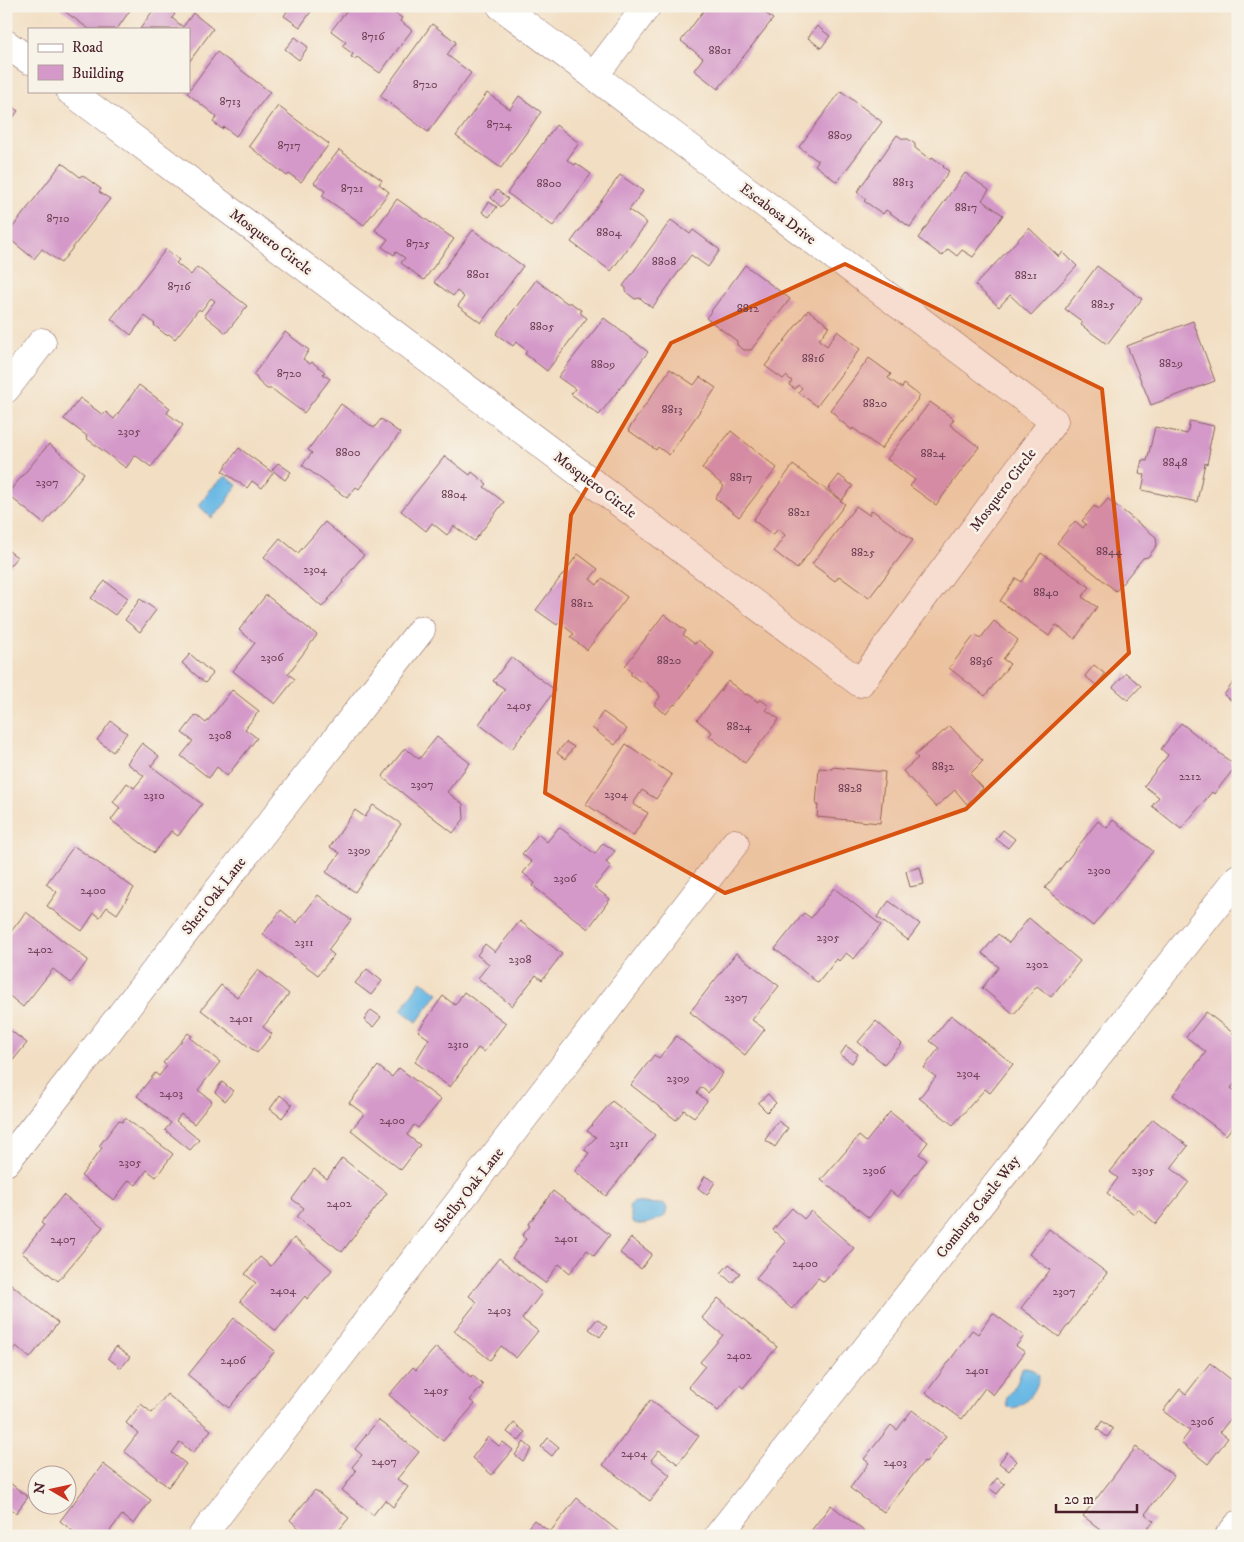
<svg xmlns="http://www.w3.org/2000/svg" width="1244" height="1542" font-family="'IM FELL DW Pica',serif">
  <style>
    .water { fill: #6ab9e5; stroke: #5a6c88 }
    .building { fill: #d499c9 }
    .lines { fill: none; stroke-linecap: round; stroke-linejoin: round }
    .minor-casing { stroke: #856260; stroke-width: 29 }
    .minor { stroke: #fff; stroke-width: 28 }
    .marked { fill: #d8530f; fill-opacity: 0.2; stroke: #d8530f; stroke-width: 4; stroke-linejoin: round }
    .labels { text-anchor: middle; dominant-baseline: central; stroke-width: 5; stroke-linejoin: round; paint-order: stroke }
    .number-label { font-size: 12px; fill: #6c3e52 }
    .street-label { font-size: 15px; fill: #4a1f2b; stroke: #f7f3e8 }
  </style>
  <rect width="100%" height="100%" fill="#f7f3e8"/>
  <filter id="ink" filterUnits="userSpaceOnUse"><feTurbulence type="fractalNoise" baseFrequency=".02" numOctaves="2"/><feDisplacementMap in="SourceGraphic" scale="10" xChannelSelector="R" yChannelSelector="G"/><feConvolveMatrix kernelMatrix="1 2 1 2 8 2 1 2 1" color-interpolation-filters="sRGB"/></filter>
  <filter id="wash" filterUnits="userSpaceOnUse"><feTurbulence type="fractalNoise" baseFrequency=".0096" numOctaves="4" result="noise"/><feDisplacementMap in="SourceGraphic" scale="20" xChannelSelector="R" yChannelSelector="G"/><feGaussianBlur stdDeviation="1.12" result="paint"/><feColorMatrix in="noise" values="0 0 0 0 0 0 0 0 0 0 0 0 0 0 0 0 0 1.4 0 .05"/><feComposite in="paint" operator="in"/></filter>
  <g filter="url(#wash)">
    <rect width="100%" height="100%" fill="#f2dec2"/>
    <!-- water -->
    <path class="water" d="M225,476L237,485L226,503L212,518L199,506L211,489Z
      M421,981L438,993L417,1022L401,1010Z
      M634,1202C643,1204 659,1203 665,1205L667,1209L665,1216C654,1221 644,1228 632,1222L629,1206Z
      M1023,1368C1030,1368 1035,1369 1039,1375C1038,1390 1027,1403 1014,1408L1008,1407C1003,1394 1012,1393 1017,1383C1020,1377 1019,1373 1023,1368Z"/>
    <g id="blocks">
      <!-- building -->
      <path class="building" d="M62,6H133L117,29H89L60,8Z
        M156,6H165L175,14L172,18L183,27L193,13L213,29L189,62V29H140Z
        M290,6H315L300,27L284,16Z
        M350,6H384L402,18L400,21L412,30L380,73L357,57L355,59L351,57L353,54L342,46L346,42L331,31Z
        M707,6H756L773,19L718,89L694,70L703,58L681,41Z
        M432,24L456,42L447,55L471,73L428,132L380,96Z
        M817,26L830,36L821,48L808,38Z
        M295,37L308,47L299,60L285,49Z
        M217,52L270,92L236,136L224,127L222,129L213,122L217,117L187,93Z
        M841,91L882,122L837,182L815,165L818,161L799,147Z
        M487,93L510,109L519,96L541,112L501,168L456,136Z
        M6,102L18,111L6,127Z
        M278,106L329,144L301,182L289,174L287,176L249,146Z
        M556,125L579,143L567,160L575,165L576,163L591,174L553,226L507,193Z
        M897,135L903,139H908L915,144V148L931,160L932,157L944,166L943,167L949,171L910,227L886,210L883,214L864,201L866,199L857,192Z
        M339,150L382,180L379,184L389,192L364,225L322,196L325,191L314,183Z
        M62,163L80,177L82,175L101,189L99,192L110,199L61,263L42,249L34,259L6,236Z
        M965,173L989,190L982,200L1003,215L973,257L962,250L957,256L948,249L942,256L918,238Z
        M620,175L643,191L629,210L647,223L611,271L571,242Z
        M497,190L508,199L501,207L491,198Z
        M397,199L454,239L424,280L401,263L405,258L396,252L394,255L382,247L388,239L375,230Z
        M489,202L497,207L489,217L482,212Z
        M671,220L690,234L693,230L720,250L708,267L691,255L652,308L640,298L635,299L626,292V288L623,286Z
        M1029,228L1059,257L1063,252L1077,266L1031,315L1010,295L999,307L975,285Z
        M473,230L523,266L481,323L458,306L464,297L457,291L453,296L434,282Z
        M166,249L179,260L176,263L191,275L197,267L247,306L226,333L204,315L215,301L211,298L201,311L199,309L175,339L169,334L166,335L154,325L155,324L145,316L131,335L111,319Z
        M745,265L790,299L751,350H744L737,345V341L706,318Z
        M1097,266L1142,299L1107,344L1081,325L1083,322L1065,309Z
        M536,280L567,303H571L581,310V314L587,318L547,371L525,354L527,351L516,342L513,346L496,334Z
        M808,310L829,326L819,340L827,346L837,331L860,349L817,406L798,392L802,388L798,385L795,389L789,385L792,381L786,376L783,379L765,366Z
        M604,318L648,352L599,415L571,394L575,389L558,377Z
        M1193,321L1215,381L1151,405L1127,346Z
        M285,332L309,350L303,359L310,364L312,362L325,372L323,374L330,379L304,413L272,389H267L258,381L256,377L253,375Z
        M869,358L891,374L888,378L902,388L904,384L920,396L881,449L853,428L852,430L837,418V415L830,410Z
        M670,369L694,385L700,377L716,388L669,455L658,447L656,450L628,430Z
        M139,385L170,408L167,413L183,425L151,467L135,455L126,468L86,438L87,436L64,419L80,398L103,415L106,412L114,419Z
        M930,402L954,419L950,425L979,447L936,505L910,486L915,480L887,459Z
        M341,404L374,428L381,419L400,433L359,489L356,487L347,498L302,465L312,453L308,450Z
        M1190,421L1214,426L1209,449H1210L1207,464L1205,463L1197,502L1142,490L1145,475L1139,473L1142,460L1147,461L1155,427L1187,434Z
        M731,431L777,468L739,517L715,498L724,486L702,468Z
        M49,444L84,473L44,524L7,494Z
        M239,448L273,473L262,488L252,481L247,488L222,471Z
        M445,456L470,475L472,472L487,484L484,487L504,502L474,541L454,526L447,535L432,523L426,531L401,511Z
        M278,463L291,472L285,480L272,470Z
        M793,465L845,504L797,569L774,551L785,535L778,529L773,535L753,520Z
        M839,475L853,486L842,500L828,489Z
        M1108,499L1156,537L1157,545L1148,557L1143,558L1116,591L1057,543L1075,521L1083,528L1086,524L1082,521L1094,506L1099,509Z
        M856,506L869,515L872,510L913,540L869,598L839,576L835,581L812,564Z
        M325,522L364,555L342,581L343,582L322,607L264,557L280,538L298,553Z
        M6,549L17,557L6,570Z
        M1041,553L1090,587L1082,597L1097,607L1075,639L1056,625L1049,636L1000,601L1016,578L1021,582Z
        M578,554L598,569L590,579L597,585L602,578L627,597L587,650L570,637L574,634L559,622L557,625L536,610Z
        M105,581L128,598L115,615L91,598Z
        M266,595L317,635L288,674L295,679L275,704L233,671L255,643L239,630Z
        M140,599L156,610L140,632L125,620Z
        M664,614L686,631L683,635L695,644L698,640L714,653L675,705L674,704L666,714L654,705L660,697L658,692L644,681L641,682L631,675V671L625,666Z
        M994,621L1018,640L1003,659L1010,664L985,696L949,668L974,636L975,635L980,639Z
        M190,654L213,674L205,683L182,663Z
        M511,657L555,690L512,749L479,724L505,689L493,681Z
        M1094,665L1105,674L1096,685L1085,676Z
        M1126,673L1141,686L1128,700L1113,687Z
        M1238,676V705L1224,695Z
        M728,681L746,695L747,694L758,702L760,699L769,706L766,710L779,719L745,763L709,736L712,732L697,720Z
        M232,690L259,711L245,729L257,738L227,776L217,767L209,778L181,756L193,741L182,733L196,715L206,723Z
        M603,712L627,729L615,745L592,728Z
        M111,721L127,733L113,752L97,740Z
        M1181,723L1236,766L1214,794L1212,792L1181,829L1152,806L1159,797L1144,786L1168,755L1161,749Z
        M950,726L983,761L970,774L983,788L967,804L955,790L936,807L903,771L918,758L915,755Z
        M437,737L470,763L447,792L463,804L464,819L453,833L382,777L405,748L419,759Z
        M566,742L574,747L565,759L557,753Z
        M142,743L159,756L151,766L202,804L178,836L171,831L154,853L111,820L120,808L113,802L127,783L134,788L144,776L127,763Z
        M626,744L672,775L656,799L642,790L633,804L648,813L633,836L586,804Z
        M832,767L885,772L880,823L817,817L818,805H816L819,768L832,769Z
        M373,805L401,824L355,892L326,872L340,853L330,847L355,810L365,817Z
        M1113,820L1153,851L1093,926L1045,888L1098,821L1107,828Z
        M559,827L595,854L603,843L615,851L606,862L611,867L594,887L610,899L588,929L533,886L535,883L523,873L532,862L522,854L538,834L547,842Z
        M1003,830L1015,839L1008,848L996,839Z
        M74,846L134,888L117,914L107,907L100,917L94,913L82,931L47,906L57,892L46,884Z
        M920,867L924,884L910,887L906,871Z
        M834,888L881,925L854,959L846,953L839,961L837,959L818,983L775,949L804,913L811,918Z
        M318,895L351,920L328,950L334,955L318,975L263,934L281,910L297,923Z
        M889,901L920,924L908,940L877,917Z
        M26,912L88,960L71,983L53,969L23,1007L6,993V938Z
        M1029,918L1080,961L1051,997L1037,986L1014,1014L982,988L999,967L982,953L998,934L1009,943Z
        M520,921L562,954L542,980L536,975L512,1006L478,978L489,964L477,955L485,944L495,952Z
        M736,953L779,986L752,1020L765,1029L745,1055L690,1012Z
        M367,969L382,981L371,995L355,983Z
        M258,970L289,994L263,1027L272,1034L257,1053L201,1010L221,985L237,997Z
        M464,992L506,1023L484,1052L478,1048L450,1087L415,1062L429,1039L418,1031L443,996L455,1005Z
        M371,1010L381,1017L373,1027L364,1020Z
        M1206,1012L1238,1037V1080L1231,1088L1238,1093V1120L1226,1135L1173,1095L1206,1052L1186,1037Z
        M951,1015L1013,1064L990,1093L985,1089L953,1125L919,1098L936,1077L924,1068L939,1048L930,1041Z
        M876,1021L902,1044L884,1064L858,1042Z
        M6,1027L27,1043L6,1069Z
        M188,1033L192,1036L190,1038L220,1062L198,1090L212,1101L194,1124L181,1114L176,1121L199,1140L190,1150L165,1130L171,1123L137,1096L155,1073L159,1076L167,1066L163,1063Z
        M676,1036L723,1073L708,1093L701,1087L697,1093L707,1101L694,1117L684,1110L676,1120L631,1085L654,1055L659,1058Z
        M846,1046L858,1054L852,1063L840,1055Z
        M378,1066L392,1077L399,1068L441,1100L418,1128L414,1125L407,1135L420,1145L401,1170L351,1130L364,1114L349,1103Z
        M222,1082L233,1091L225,1101L215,1092Z
        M768,1094L776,1103L767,1112L758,1103Z
        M280,1095L292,1105L282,1118L270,1109Z
        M612,1101L655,1135L606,1196L575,1171L589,1153L584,1150L596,1137L587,1131Z
        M890,1112L928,1142L919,1154L927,1160L898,1197L890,1191L869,1218L821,1180L859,1136L866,1142Z
        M125,1118L173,1154L156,1177L147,1170L136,1185L129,1180L114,1200L81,1176L102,1148L99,1146L119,1120L122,1122Z
        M1153,1119L1188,1146L1171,1168L1189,1182L1156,1224L1138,1209L1134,1214L1107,1193L1118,1178L1110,1172Z
        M778,1121L788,1128L775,1147L765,1140Z
        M342,1158L387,1193L342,1252L297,1217L304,1208L292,1199L314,1169L327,1179Z
        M705,1176L715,1182L707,1195L698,1188Z
        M553,1191L610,1235L594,1256L587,1250L570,1273L559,1264L545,1283L512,1258L526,1239L522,1236L530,1226L528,1225Z
        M63,1195L103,1227L58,1281L22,1253L44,1225L41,1223Z
        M792,1208L804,1219L811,1211L854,1248L824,1282L818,1278L792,1309L756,1278L786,1242L773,1230Z
        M1049,1229L1107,1273L1059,1337L1021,1308L1050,1270L1029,1254Z
        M294,1238L332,1270L307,1299L305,1296L276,1331L240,1301L256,1283L245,1274L260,1257L271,1266Z
        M631,1238L652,1254L641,1269L620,1253Z
        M499,1258L542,1293L522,1319L538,1331L516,1358L501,1346L490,1360L454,1331L477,1302L469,1296Z
        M729,1264L740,1273L732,1283L721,1273Z
        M6,1280L58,1323L30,1358L16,1346L6,1357Z
        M718,1298L777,1347L743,1388L740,1385L718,1411L688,1387L705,1366L700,1362L723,1335L702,1318Z
        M993,1313L1024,1336L1016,1346L1025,1352L993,1395L985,1388L962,1419L926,1393L972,1330L978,1334Z
        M234,1318L275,1351L229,1408L188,1375Z
        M597,1319L607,1327L600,1337L589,1329Z
        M116,1347L130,1357L121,1368L108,1358Z
        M436,1347L471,1377L472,1375L483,1385L470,1400L475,1404L443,1441L389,1395L413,1367L416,1370Z
        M1210,1363L1238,1385V1409L1220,1432L1228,1438L1208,1464L1181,1443L1190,1431L1163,1411L1180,1389L1186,1394Z
        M167,1394L211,1430L193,1453L180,1442L172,1453L186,1464L168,1487L124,1451L138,1433L126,1423L141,1404L152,1413Z
        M650,1400L699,1436L678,1464L659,1450L651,1460L670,1475L650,1501L603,1465Z
        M912,1410L946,1436L926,1463L924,1461L884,1512L878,1508V1509L850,1488L869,1463L864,1459L891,1425L897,1430Z
        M378,1420L419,1452L397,1479L408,1487L393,1507L385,1500L373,1515L342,1490L356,1471L352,1467L362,1455L355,1449Z
        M1102,1421L1113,1429L1107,1437L1097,1429Z
        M514,1423L525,1432L519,1441L507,1432Z
        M488,1437L499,1446L503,1442L513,1450L492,1475L472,1458Z
        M548,1438L559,1447L552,1456L541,1447Z
        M524,1442L532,1449L523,1461L515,1455Z
        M1136,1447L1174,1476L1145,1514L1154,1521L1142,1536H1109L1083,1516Z
        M1007,1452L1017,1461L1009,1471L999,1463Z
        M103,1464L151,1500L134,1524L122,1515L106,1536H79L60,1521Z
        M997,1478L1005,1484L997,1494L989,1488Z
        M10,1483L28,1497L16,1513L6,1506V1487Z
        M315,1490L349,1518L334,1536H296L301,1530L290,1520Z
        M577,1498L624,1536H521L534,1520L550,1532Z
        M831,1505L870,1536H807Z"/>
    </g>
  </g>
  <g filter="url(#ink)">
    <use href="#blocks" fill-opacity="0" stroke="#856260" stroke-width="1"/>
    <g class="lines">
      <defs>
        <path id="minor" d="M6,44L29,60
          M594,76L647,6
          M70,91L860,683L1054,421L501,6
          M6,389L42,342
          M6,1162L421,630
          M202,1536L735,843
          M718,1536L1238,878
          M1229,1536L1238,1525"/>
      </defs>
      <!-- minor casing -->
      <use href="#minor" class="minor-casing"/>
      <!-- minor -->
      <use href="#minor" class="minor"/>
    </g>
  </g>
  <!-- marked area -->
  <path class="marked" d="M845,264L1102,389L1129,653L966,809L725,893L545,793L571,515L671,343Z"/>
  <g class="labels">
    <!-- number labels -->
    <g class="number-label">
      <text x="373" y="36">8716</text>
      <text x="720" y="50">8801</text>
      <text x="425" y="84">8720</text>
      <text x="230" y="101">8713</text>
      <text x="499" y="124">8724</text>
      <text x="840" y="135">8809</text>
      <text x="289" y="145">8717</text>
      <text x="903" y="182">8813</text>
      <text x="549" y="183">8800</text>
      <text x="352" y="188">8721</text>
      <text x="966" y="207">8817</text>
      <text x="58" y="218">8710</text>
      <text x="609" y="232">8804</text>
      <text x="418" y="243">8725</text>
      <text x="664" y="261">8808</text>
      <text x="478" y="274">8801</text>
      <text x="1026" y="275">8821</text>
      <text x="179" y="286">8716</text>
      <text x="1103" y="304">8825</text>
      <text x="748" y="308">8812</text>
      <text x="542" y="326">8805</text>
      <text x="813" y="358">8816</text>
      <text x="1171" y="363">8829</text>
      <text x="603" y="364">8809</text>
      <text x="289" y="373">8720</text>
      <text x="875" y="403">8820</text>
      <text x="672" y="409">8813</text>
      <text x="129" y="431">2305</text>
      <text x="348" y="452">8800</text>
      <text x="933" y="453">8824</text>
      <text x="1175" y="462">8848</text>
      <text x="741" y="477">8817</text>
      <text x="47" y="482">2307</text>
      <text x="454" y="494">8804</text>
      <text x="799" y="512">8821</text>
      <text x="1109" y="551">8844</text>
      <text x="863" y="552">8825</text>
      <text x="315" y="569">2304</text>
      <text x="1046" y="592">8840</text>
      <text x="582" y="603">8812</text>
      <text x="272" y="657">2306</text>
      <text x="669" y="660">8820</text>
      <text x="981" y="661">8836</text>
      <text x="519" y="705">2405</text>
      <text x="739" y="726">8824</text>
      <text x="220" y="735">2308</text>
      <text x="943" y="766">8832</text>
      <text x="1190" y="776">2212</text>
      <text x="422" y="784">2307</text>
      <text x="850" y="788">8828</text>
      <text x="616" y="794">2304</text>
      <text x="154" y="795">2310</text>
      <text x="359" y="850">2309</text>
      <text x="1099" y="870">2300</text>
      <text x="565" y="878">2306</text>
      <text x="93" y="890">2400</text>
      <text x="828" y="937">2305</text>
      <text x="304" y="942">2311</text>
      <text x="40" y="949">2402</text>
      <text x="520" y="959">2308</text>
      <text x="1037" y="964">2302</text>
      <text x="736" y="997">2307</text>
      <text x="241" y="1018">2401</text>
      <text x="458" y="1044">2310</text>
      <text x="968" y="1073">2304</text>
      <text x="678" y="1078">2309</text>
      <text x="171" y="1093">2403</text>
      <text x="392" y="1120">2400</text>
      <text x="619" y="1143">2311</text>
      <text x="130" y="1162">2305</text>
      <text x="874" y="1170">2306</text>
      <text x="1143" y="1170">2305</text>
      <text x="339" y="1203">2402</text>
      <text x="566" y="1238">2401</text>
      <text x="63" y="1239">2407</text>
      <text x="805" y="1263">2400</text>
      <text x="283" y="1290">2404</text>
      <text x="1064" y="1291">2307</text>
      <text x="499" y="1310">2403</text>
      <text x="739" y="1355">2402</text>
      <text x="233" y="1360">2406</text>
      <text x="977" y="1370">2401</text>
      <text x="436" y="1390">2405</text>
      <text x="1202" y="1421">2306</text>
      <text x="634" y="1453">2404</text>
      <text x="384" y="1461">2407</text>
      <text x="895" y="1462">2403</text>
    </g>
    <!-- street labels -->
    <g class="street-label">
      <text transform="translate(778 214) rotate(37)">Escabosa Drive</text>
      <text transform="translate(271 242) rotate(37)">Mosquero Circle</text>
      <text transform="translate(595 485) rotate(37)">Mosquero Circle</text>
      <text transform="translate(1003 490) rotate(-53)">Mosquero Circle</text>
      <text transform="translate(214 896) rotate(-52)">Sheri Oak Lane</text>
      <text transform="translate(469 1190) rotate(-52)">Shelby Oak Lane</text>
      <text transform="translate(978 1207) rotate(-52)">Comburg Castle Way</text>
    </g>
  </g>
  <!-- margin -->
  <rect width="1244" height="1542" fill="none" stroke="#f7f3e8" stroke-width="25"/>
  <!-- legend -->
  <rect x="28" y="28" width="162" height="65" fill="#f7f3e8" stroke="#b29e9c"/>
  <rect x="38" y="44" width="25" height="8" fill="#ffffff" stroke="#b29e9c"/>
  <text x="72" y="52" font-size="15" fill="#4a1f2b">Road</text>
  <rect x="38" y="65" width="25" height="15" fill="#d499c9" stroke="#b29e9c"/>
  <text x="72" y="78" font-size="15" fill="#4a1f2b">Building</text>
  <!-- north arrow -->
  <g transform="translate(52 1490) rotate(279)"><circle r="24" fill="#f7f3e8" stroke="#b29e9c"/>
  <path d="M0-4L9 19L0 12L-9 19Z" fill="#c8321e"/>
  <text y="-8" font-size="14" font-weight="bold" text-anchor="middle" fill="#4a1f2b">N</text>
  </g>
  <!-- scale -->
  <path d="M1056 1504v8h81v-8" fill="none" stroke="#4a1f2b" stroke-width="2.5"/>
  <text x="1064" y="1504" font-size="15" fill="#4a1f2b" stroke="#f7f3e8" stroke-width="4" paint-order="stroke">20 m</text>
</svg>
